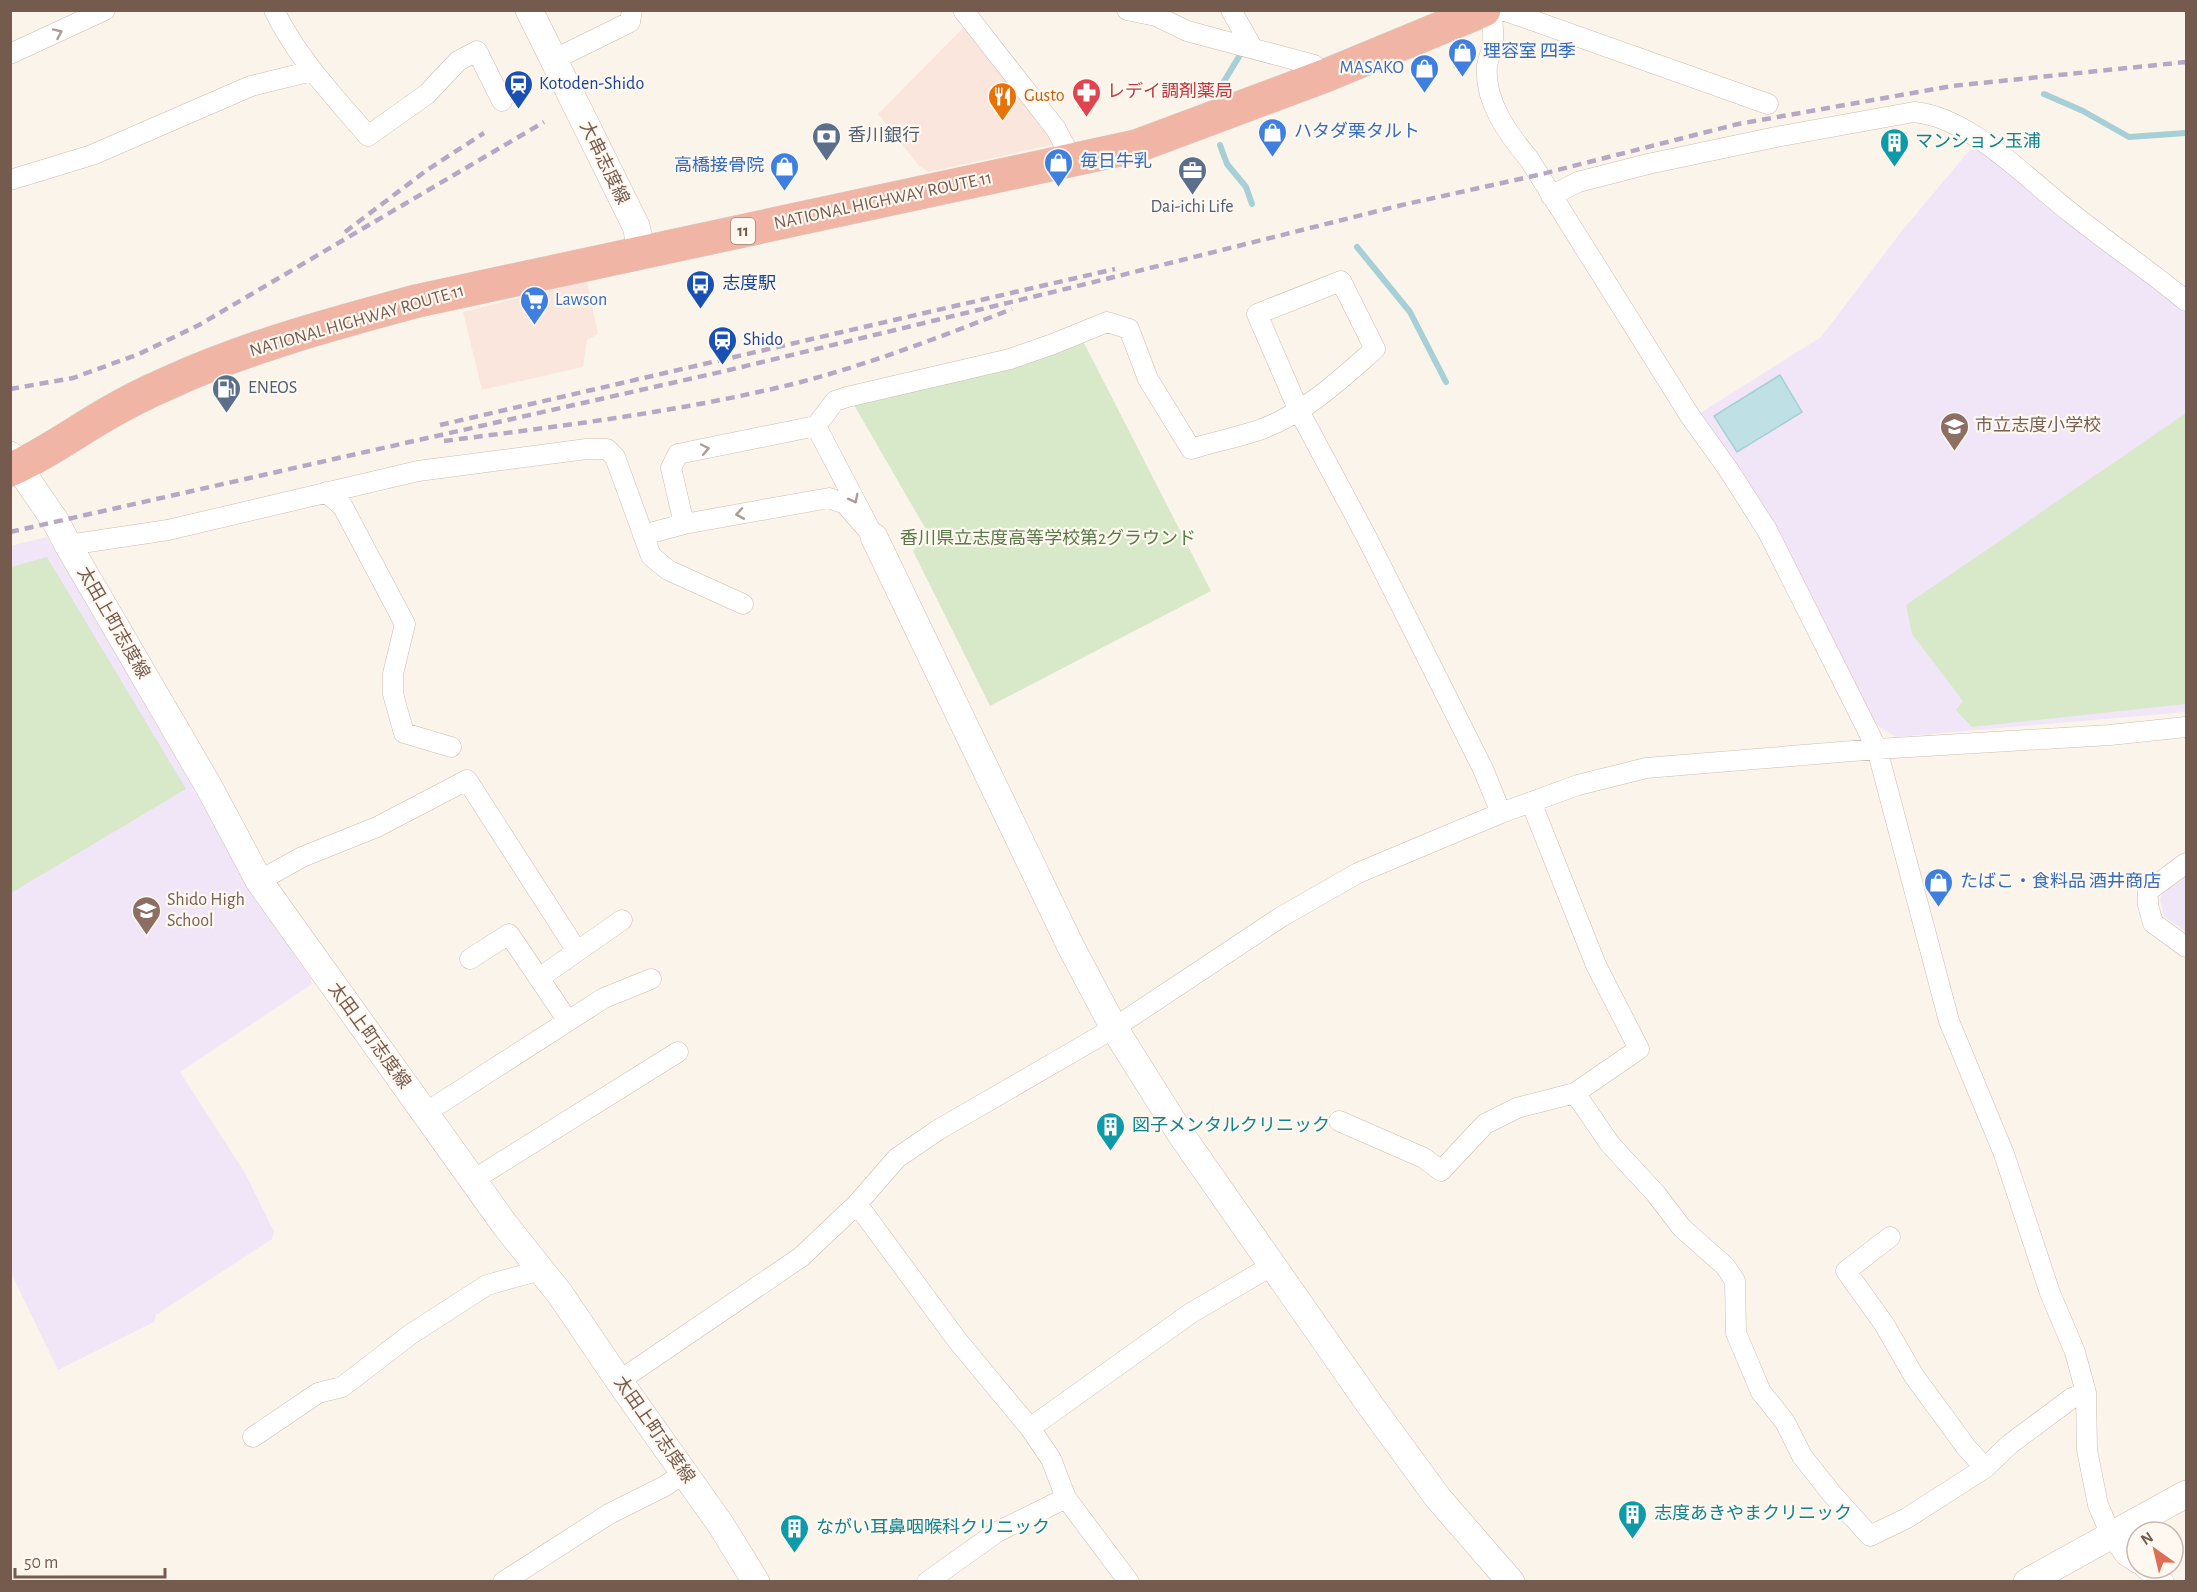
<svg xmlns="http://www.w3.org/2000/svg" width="2197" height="1592" font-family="'Alegreya Sans','Noto Sans JP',sans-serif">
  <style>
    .commercial { fill: #fbe6de }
    .education { fill: #f1e6f8 }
    .green { fill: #d7e9c8 }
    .water { fill: #bfe0e4; stroke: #a6d0d5; stroke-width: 1.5 }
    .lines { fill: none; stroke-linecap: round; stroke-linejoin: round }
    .stream { stroke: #a6d0d5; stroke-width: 6 }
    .street-casing { stroke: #cdbcb0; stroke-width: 21 }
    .secondary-casing { stroke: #d2bdb0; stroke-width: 28 }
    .highway-casing { stroke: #d8d1cd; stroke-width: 34 }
    .street { stroke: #fff; stroke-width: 20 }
    .secondary { stroke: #fff; stroke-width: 27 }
    .highway { stroke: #f1b5a5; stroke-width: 33 }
    .rail { stroke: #b6a8c5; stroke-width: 4.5; stroke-dasharray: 9 6; stroke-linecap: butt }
    .oneway { stroke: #ac9c95 }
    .labels { text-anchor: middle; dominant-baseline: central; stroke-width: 4.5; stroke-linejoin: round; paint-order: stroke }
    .shield { fill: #fef8f0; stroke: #9e897f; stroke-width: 1.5 }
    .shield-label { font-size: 16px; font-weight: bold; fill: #755a4e }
    .shop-label { font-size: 18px; fill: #366cbe; stroke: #fef8f0; text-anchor: start }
    .transit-label { font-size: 18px; fill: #164399; stroke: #fef8f0; text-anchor: start }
    .health-label { font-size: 18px; fill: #be3a42; stroke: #fef8f0; text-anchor: start }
    .food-label { font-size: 18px; fill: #c56008; stroke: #fef8f0; text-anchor: start }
    .service-label { font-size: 18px; fill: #4e5e75; stroke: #fef8f0; text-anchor: start }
    .culture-label { font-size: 18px; fill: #0d838f; stroke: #fef8f0; text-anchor: start }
    .street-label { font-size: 18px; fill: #755a4e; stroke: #fef8f0 }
    .education-label { font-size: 18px; fill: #785e54; stroke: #fef8f0; text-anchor: start }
    .park-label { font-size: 18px; fill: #587947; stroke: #fef8f0 }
  </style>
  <rect width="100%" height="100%" fill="#fbf4ea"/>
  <!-- commercial -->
  <path class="commercial" d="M968,23L1056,144L929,172L919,166L878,114Z
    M587,281L598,334L587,340L583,367L482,390L463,312Z"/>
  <!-- education -->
  <path class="education" d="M1974,145L2186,313V712L1896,737L1878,726L1869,714L1697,415L1821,337L1901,232Z
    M47,537L127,671L216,829L254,892L311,979L312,984L180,1072L245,1173L274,1232L272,1239L156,1315L154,1322L58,1370L11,1273L10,546Z
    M2186,868V932L2164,916L2160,900L2167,881Z"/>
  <!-- green -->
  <path class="green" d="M1084,343L1211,591L990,706L913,551L928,533L854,405L1009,369Z
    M2186,413V704L1972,727L1956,710L1963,701L1912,634L1906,605Z
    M47,557L186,789L11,893V567Z"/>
  <!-- water -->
  <path class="water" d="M1780,375L1802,412L1737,452L1714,416Z"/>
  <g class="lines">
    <!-- stream -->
    <path class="stream" d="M1220,88L1243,50
      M2044,94L2083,111L2129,137L2186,133
      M1220,145L1227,164L1246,187L1252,204
      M1357,247L1410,312L1446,382"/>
    <defs>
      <path id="street" d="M274,10C297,58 334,96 368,136L427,94L458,61L477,51L502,101
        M963,10L1056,129L1072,160
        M1127,10L1156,16L1187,31L1314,65L1327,75
        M1231,10L1252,47
        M1492,10C1492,21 1494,33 1493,44C1492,51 1488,59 1487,66C1484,101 1508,134 1529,159L1690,416L1728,469L1767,530L1877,749L1949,1021L2004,1154L2050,1293L2075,1352L2086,1393L2087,1450L2098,1505L2111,1535L2125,1555L2137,1563
        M1503,10L1768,104
        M10,54L105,10
        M553,60L630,22L632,10
        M10,180L92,155L251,86L312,71
        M1551,196L1578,182L1648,164L1776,137L1914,112C1970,117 2026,178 2070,212C2108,243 2149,270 2186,301
        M816,426L835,401L847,397L1010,359L1053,344L1107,322L1129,329L1148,379L1191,449C1214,442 1239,437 1262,429C1305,413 1341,379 1375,349L1341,281L1257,314L1299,411L1366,536L1483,769L1501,813
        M326,492L343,507L405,624L393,674V694L404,733L451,747
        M643,535L684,524L829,498L845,504L874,537L816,426L678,454L671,468L684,524
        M68,545L168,530L418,471L587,449H607L615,457L651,556L668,570L743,604
        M2186,863L2148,891V905L2153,923L2186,947
        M259,881L302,857L377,827L467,780L577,951
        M470,959L509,934L568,1021
        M539,978L622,920
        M1575,1093L1610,1144L1656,1194L1682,1228L1725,1266L1735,1281L1736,1333L1761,1392L1785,1422L1802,1456L1832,1494L1870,1536L1907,1518L1985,1468L2010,1444L2072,1398L2086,1393
        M425,1113L604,998L651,979
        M1339,1121L1424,1158L1441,1171L1485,1124L1517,1108L1575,1093L1639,1049L1596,965L1531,802
        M473,1180L678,1052
        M857,1204L957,1340L1030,1428L1051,1459L1066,1498L1129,1582
        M1890,1237L1846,1271L1884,1324L1914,1376L1966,1447L1985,1468
        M619,1381L801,1257L857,1204L897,1158L938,1130L1114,1028L1281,917L1358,873L1501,813L1578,785L1646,768L1877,749L2110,735L2186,727
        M1030,1428L1191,1313L1273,1265
        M253,1437L318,1393L342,1387L411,1334L487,1285L541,1270
        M2144,1568L2164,1582
        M503,1582L609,1514L665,1486L684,1473
        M927,1582L997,1532L1066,1498"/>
      <path id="secondary" d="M529,10L636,226L642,253
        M10,455L56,522L68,545L209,787L259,881L505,1225L560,1294L619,1381L721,1525L756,1582
        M874,537L1071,947L1114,1028L1182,1136L1370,1405L1438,1498L1511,1582
        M2027,1582L2186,1494"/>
      <path id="highway" d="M10,470C44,455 74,433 105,415C124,404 145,393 166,384C246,347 332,324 417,301L1137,146L1327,75L1484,10"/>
    </defs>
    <!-- street casing -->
    <use href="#street" class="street-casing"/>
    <!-- secondary casing -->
    <use href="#secondary" class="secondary-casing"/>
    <!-- highway casing -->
    <use href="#highway" class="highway-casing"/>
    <!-- street -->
    <use href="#street" class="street"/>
    <!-- secondary -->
    <use href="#secondary" class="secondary"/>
    <!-- highway -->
    <use href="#highway" class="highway"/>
    <!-- rail -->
    <path class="rail" d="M345,232L427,170L484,133
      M10,389L73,378L139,354L199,325L544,122
      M440,425L1115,269
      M444,441C561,426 679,412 793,384C868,365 940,337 1012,309
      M10,532L725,371L1086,284L1402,205L1538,175L1738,124L1952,86L2186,62"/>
  </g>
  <!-- one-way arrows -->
  <defs><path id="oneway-chevron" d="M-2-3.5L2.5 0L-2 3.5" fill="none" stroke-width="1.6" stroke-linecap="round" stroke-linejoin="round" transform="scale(1.5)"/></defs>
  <g class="oneway">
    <use href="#oneway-chevron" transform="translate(58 33) rotate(-24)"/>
    <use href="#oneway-chevron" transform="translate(705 449) rotate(-12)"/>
    <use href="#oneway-chevron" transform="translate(854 499) rotate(63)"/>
    <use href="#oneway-chevron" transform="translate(740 514) rotate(170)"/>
  </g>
  <!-- icons -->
  <defs>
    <symbol id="shop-pin" viewBox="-11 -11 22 30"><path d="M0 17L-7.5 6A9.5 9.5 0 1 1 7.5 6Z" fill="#3f7fe0" stroke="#fef8f0"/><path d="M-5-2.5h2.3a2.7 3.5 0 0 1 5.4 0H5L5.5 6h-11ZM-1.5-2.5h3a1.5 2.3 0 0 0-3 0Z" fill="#fff"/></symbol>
    <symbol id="station-pin" viewBox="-11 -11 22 30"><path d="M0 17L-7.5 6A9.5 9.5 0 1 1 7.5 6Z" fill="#1a4fb4" stroke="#fef8f0"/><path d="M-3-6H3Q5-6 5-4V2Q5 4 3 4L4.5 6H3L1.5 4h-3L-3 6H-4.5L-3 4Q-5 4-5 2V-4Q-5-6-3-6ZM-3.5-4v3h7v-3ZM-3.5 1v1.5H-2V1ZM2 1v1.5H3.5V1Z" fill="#fff"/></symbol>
    <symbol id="pharmacy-pin" viewBox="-11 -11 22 30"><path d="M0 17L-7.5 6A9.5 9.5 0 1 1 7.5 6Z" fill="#e0444e" stroke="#fef8f0"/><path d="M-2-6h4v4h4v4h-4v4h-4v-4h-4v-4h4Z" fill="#fff"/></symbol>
    <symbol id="restaurant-pin" viewBox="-11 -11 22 30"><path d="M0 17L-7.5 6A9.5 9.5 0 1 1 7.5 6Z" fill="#e8710a" stroke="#fef8f0"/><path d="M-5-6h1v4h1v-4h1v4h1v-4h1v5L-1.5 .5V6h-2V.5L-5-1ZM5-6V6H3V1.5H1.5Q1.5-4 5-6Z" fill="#fff"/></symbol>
    <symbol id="bank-pin" viewBox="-11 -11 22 30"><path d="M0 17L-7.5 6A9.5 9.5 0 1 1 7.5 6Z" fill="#5c6f8a" stroke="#fef8f0"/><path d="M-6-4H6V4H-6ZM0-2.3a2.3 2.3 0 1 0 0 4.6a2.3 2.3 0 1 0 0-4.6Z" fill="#fff"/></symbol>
    <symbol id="building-pin" viewBox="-11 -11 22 30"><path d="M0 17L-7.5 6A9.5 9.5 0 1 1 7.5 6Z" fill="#0f9aa8" stroke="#fef8f0"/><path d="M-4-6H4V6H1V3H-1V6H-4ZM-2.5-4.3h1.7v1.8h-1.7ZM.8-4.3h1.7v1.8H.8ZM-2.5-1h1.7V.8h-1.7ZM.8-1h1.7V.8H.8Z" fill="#fff"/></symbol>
    <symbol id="office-pin" viewBox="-11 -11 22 30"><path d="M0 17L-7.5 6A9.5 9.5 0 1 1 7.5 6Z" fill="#5c6f8a" stroke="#fef8f0"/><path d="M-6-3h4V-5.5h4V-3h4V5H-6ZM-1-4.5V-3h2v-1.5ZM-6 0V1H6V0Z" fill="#fff"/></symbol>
    <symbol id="bus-pin" viewBox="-11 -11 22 30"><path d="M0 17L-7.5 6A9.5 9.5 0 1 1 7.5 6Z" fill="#1a4fb4" stroke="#fef8f0"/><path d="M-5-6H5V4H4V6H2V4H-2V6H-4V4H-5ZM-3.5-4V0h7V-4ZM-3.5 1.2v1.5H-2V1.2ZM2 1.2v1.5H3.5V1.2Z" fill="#fff"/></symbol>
    <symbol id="supermarket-pin" viewBox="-11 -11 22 30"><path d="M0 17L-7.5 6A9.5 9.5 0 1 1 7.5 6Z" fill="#3f7fe0" stroke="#fef8f0"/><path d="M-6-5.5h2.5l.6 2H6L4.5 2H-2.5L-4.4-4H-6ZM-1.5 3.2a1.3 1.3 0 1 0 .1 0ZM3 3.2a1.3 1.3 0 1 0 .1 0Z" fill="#fff"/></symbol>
    <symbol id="fuel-pin" viewBox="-11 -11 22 30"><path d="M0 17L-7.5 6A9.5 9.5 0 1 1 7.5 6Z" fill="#5c6f8a" stroke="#fef8f0"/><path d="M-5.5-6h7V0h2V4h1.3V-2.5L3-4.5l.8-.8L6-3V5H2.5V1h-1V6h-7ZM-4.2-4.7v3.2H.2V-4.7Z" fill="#fff"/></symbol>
    <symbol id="school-pin" viewBox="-11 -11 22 30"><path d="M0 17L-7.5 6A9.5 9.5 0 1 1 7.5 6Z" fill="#8d6e63" stroke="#fef8f0"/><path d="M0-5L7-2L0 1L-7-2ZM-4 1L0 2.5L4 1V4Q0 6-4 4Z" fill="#fff"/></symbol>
  </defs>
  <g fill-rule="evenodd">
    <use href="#shop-pin" x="1446" y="36" width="33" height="45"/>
    <use href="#shop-pin" x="1408" y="52" width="33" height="45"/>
    <use href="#station-pin" x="502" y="68" width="33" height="45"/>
    <use href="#pharmacy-pin" x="1070" y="76" width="33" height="45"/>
    <use href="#restaurant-pin" x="986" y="80" width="33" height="45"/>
    <use href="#shop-pin" x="1256" y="116" width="33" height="45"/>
    <use href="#bank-pin" x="810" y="120" width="33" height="45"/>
    <use href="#building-pin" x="1878" y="126" width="33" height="45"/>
    <use href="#shop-pin" x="1042" y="146" width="33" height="45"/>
    <use href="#shop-pin" x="768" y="150" width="33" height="45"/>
    <use href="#office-pin" x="1176" y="154" width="33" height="45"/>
    <use href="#bus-pin" x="684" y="268" width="33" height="45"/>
    <use href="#supermarket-pin" x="518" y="284" width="33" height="45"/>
    <use href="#station-pin" x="706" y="324" width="33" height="45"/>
    <use href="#fuel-pin" x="210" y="372" width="33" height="45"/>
    <use href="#school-pin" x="1938" y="410" width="33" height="45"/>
    <use href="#shop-pin" x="1922" y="866" width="33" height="45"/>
    <use href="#school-pin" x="130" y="894" width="33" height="45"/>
    <use href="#building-pin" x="1094" y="1110" width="33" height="45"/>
    <use href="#building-pin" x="1616" y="1498" width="33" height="45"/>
    <use href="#building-pin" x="778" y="1512" width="33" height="45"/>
  </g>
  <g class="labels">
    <!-- shield labels -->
    <rect class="shield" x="731" y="218" width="24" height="26" rx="4.5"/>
    <g class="shield-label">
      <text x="743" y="231">11</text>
    </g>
    <!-- shop labels -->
    <g class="shop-label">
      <text x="1483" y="52">理容室 四季</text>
      <text x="1404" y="68" text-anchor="end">MASAKO</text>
      <text x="1294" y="132">ハタダ栗タルト</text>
      <text x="1080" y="162">毎日牛乳</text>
      <text x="764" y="166" text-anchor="end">高橋接骨院</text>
      <text x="555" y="300">Lawson</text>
      <text x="1960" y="882">たばこ・食料品 酒井商店</text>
    </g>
    <!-- transit labels -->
    <g class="transit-label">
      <text x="539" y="84">Kotoden-Shido</text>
      <text x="722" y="284">志度駅</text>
      <text x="743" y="340">Shido</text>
    </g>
    <!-- health labels -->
    <g class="health-label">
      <text x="1107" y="92">レデイ調剤薬局</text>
    </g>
    <!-- food labels -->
    <g class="food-label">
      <text x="1024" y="96">Gusto</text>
    </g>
    <!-- service labels -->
    <g class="service-label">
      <text x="848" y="136">香川銀行</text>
      <text x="1192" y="207" text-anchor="middle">Dai-ichi Life</text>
      <text x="248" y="388">ENEOS</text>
    </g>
    <!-- culture labels -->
    <g class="culture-label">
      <text x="1915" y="142">マンション玉浦</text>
      <text x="1132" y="1126">図子メンタルクリニック</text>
      <text x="1654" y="1514">志度あきやまクリニック</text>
      <text x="816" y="1528">ながい耳鼻咽喉科クリニック</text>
    </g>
    <!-- street labels -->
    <g class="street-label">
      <text transform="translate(604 163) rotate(64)">大串志度線</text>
      <text transform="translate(883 201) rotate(-12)">NATIONAL HIGHWAY ROUTE 11</text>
      <text transform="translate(357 321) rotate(-16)">NATIONAL HIGHWAY ROUTE 11</text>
      <text transform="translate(113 623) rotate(60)">太田上町志度線</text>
      <text transform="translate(369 1036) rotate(54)">太田上町志度線</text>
      <text transform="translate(654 1430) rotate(55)">太田上町志度線</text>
    </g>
    <!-- education labels -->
    <g class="education-label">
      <text x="1975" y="426">市立志度小学校</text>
      <text x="167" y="900">Shido High<tspan x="167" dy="21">School</tspan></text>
    </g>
    <!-- park labels -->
    <g class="park-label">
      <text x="1048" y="539">香川県立志度高等学校第2グラウンド</text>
    </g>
  </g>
  <!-- border -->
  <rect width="2197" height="1592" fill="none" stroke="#755a4e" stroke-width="24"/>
  <!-- north arrow -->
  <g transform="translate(2155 1550) rotate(326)"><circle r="28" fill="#fef8f0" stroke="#c7b9af" stroke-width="1.5"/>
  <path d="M0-4.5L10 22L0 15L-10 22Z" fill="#dd6f57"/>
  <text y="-9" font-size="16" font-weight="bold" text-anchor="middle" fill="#755a4e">N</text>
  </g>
  <!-- scale -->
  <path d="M15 1568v9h150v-9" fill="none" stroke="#755a4e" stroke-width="3"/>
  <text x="24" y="1568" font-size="18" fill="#755a4e" stroke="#fef8f0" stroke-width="4.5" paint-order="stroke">50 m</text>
</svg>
